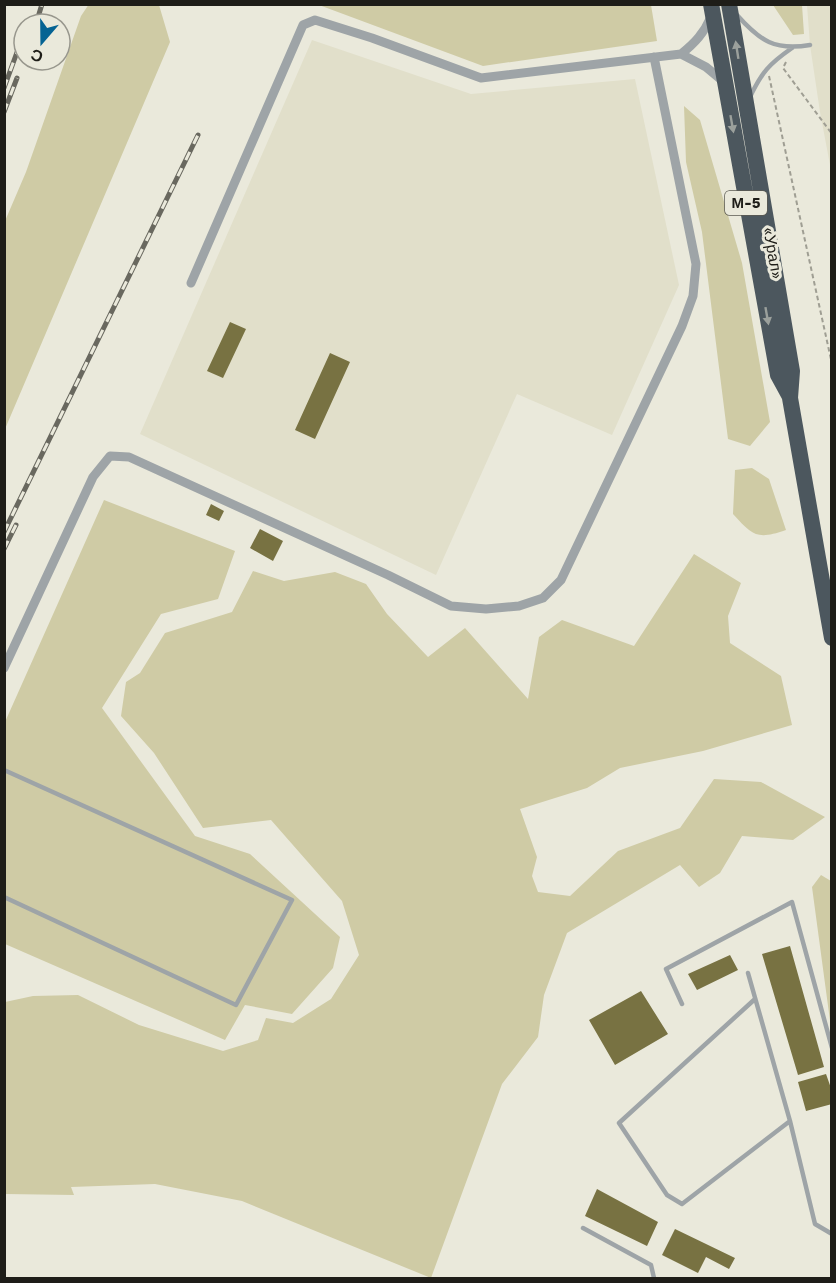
<svg xmlns="http://www.w3.org/2000/svg" width="836" height="1283" font-family="'Work Sans',sans-serif">
  <style>
    .built { fill: #e1dfca }
    .green { fill: #cfcba5 }
    .building { fill: #787242 }
    .lines { fill: none; stroke-linecap: round; stroke-linejoin: round }
    .path { stroke: #9f9e93; stroke-width: 2; stroke-dasharray: 4.5 3; stroke-linecap: butt }
    .lane { stroke: #9ea4a7; stroke-width: 4.5 }
    .street { stroke: #9ea4a7; stroke-width: 9 }
    .highway { stroke: #4c575e; stroke-width: 16 }
    .rail-casing { stroke: #69685f; stroke-width: 5 }
    .rail { stroke: #eae9db; stroke-width: 3; stroke-dasharray: 9; stroke-linecap: butt }
    .oneway { fill: #9ba09c }
    .labels { text-anchor: middle; dominant-baseline: central; stroke-width: 6; stroke-linejoin: round; paint-order: stroke }
    .shield { fill: #eae9db; stroke: #5b5a52; stroke-width: 1.5 }
    .shield-label { font-size: 15px; font-weight: bold; fill: #1e1d18 }
    .street-label { font-size: 16px; fill: #1e1d18; stroke: #eae9db }
  </style>
  <rect width="100%" height="100%" fill="#eae9db"/>
  <!-- built -->
  <path class="built" d="M807,5H831V170L820,112L810,45Z
    M312,40L471,94L635,79L679,285L612,435L517,394L436,575L140,434Z"/>
  <!-- green -->
  <path class="green" d="M89,4L159,5L170,42L5,429V221L26,172L81,16Z
    M319,5H651L657,41L483,66Z
    M773,5H802L804,34L793,35Z
    M684,106L700,120L742,263L770,422L750,446L728,439L702,232L686,162Z
    M752,468L769,479L786,530C757,540 753,536 733,514L735,470Z
    M104,500L235,551L218,599L161,614L102,708L195,836L250,854L340,937L333,968L292,1014L245,1005L225,1040L5,944V722Z
    M694,554L741,583L728,616L730,643L781,676L792,725L703,751L620,768L587,788L520,809L537,857L532,876L538,892L570,896L618,851L680,828L714,779L761,782L825,817L793,840L742,836L720,873L699,887L680,865L567,933L544,995L538,1037L502,1084L431,1278L242,1201L155,1184L71,1187L74,1195L5,1194V1002L33,996L78,995L139,1025L223,1051L258,1040L266,1018L293,1023L331,999L359,955L342,901L271,820L203,828L154,753L121,716L126,682L140,673L165,633L232,612L253,571L284,581L335,572L366,584L387,614L428,657L465,628L528,699L539,637L562,620L634,646Z
    M821,875L831,881V1028L812,887Z"/>
  <!-- building -->
  <path class="building" d="M230,322L246,329L223,378L207,371Z
    M330,353L350,362L315,439L295,430Z
    M211,504L224,511L219,521L206,515Z
    M260,529L283,541L273,561L250,548Z
    M790,946L824,1067L798,1075L762,954Z
    M730,955L738,970L697,990L688,974Z
    M641,991L668,1034L615,1065L589,1020Z
    M826,1074L832,1091V1104L806,1111L798,1082Z
    M597,1189L658,1222L647,1246L585,1216Z
    M675,1229L735,1258L729,1269L706,1257L698,1273L662,1255Z"/>
  <g class="lines">
    <!-- path -->
    <path class="path" d="M786,62L783,68L832,134
      M769,76L832,364"/>
    <!-- lane -->
    <path class="lane" d="M737,15C760,41 775,51 810,45
      M750,97C762,72 769,64 792,48
      M4,770L292,900L236,1005L4,897
      M748,973L790,1121L815,1224L832,1234
      M755,999L619,1123L667,1195L682,1204L790,1121
      M682,1004L666,969L792,902L832,1048
      M583,1228L651,1265L654,1278"/>
    <!-- street -->
    <path class="street" d="M681,54C695,43 704,33 711,17
      M191,283L303,25L315,20L372,38L481,78L681,54L706,67L724,82
      M4,668L93,477L110,456L129,457L388,575L451,606L486,609L519,606L543,598L561,580L682,326L693,296L696,264L654,57"/>
    <!-- highway -->
    <path class="highway" d="M711,4L778,375L790,397
      M729,4L792,371L790,398L832,638"/>
    <defs>
      <path id="rail" d="M36,24L42,4
        M4,88L24,33
        M4,112L17,78
        M4,532L198,135
        M4,549L16,525"/>
    </defs>
    <!-- rail casing -->
    <use href="#rail" class="rail-casing"/>
    <!-- rail -->
    <use href="#rail" class="rail"/>
  </g>
  <!-- one-way arrows -->
  <defs><path id="oneway-solid" d="M-6-.8H1V-3.2L6.5 0L1 3.2V.8H-6Z" transform="scale(1.5)"/></defs>
  <g class="oneway">
    <use href="#oneway-solid" transform="translate(737 50) rotate(-99)"/>
    <use href="#oneway-solid" transform="translate(732 124) rotate(80)"/>
    <use href="#oneway-solid" transform="translate(767 316) rotate(80)"/>
  </g>
  <g class="labels">
    <!-- shield labels -->
    <rect class="shield" x="725" y="191" width="42" height="24" rx="4.5"/>
    <g class="shield-label">
      <text x="746" y="203">М-5</text>
    </g>
    <!-- street labels -->
    <g class="street-label">
      <text transform="translate(773 253) rotate(80)">«Урал»</text>
    </g>
  </g>
  <!-- border -->
  <rect width="836" height="1283" fill="none" stroke="#1e1d18" stroke-width="12"/>
  <!-- north arrow -->
  <g transform="translate(42 42) rotate(200)"><circle r="28" fill="#eae9db" stroke="#98978d" stroke-width="1.5"/>
  <path d="M0-4.5L10 22L0 15L-10 22Z" fill="#056393"/>
  <text y="-9" font-size="16" font-weight="bold" text-anchor="middle" fill="#1e1d18">С</text>
  </g>
</svg>
